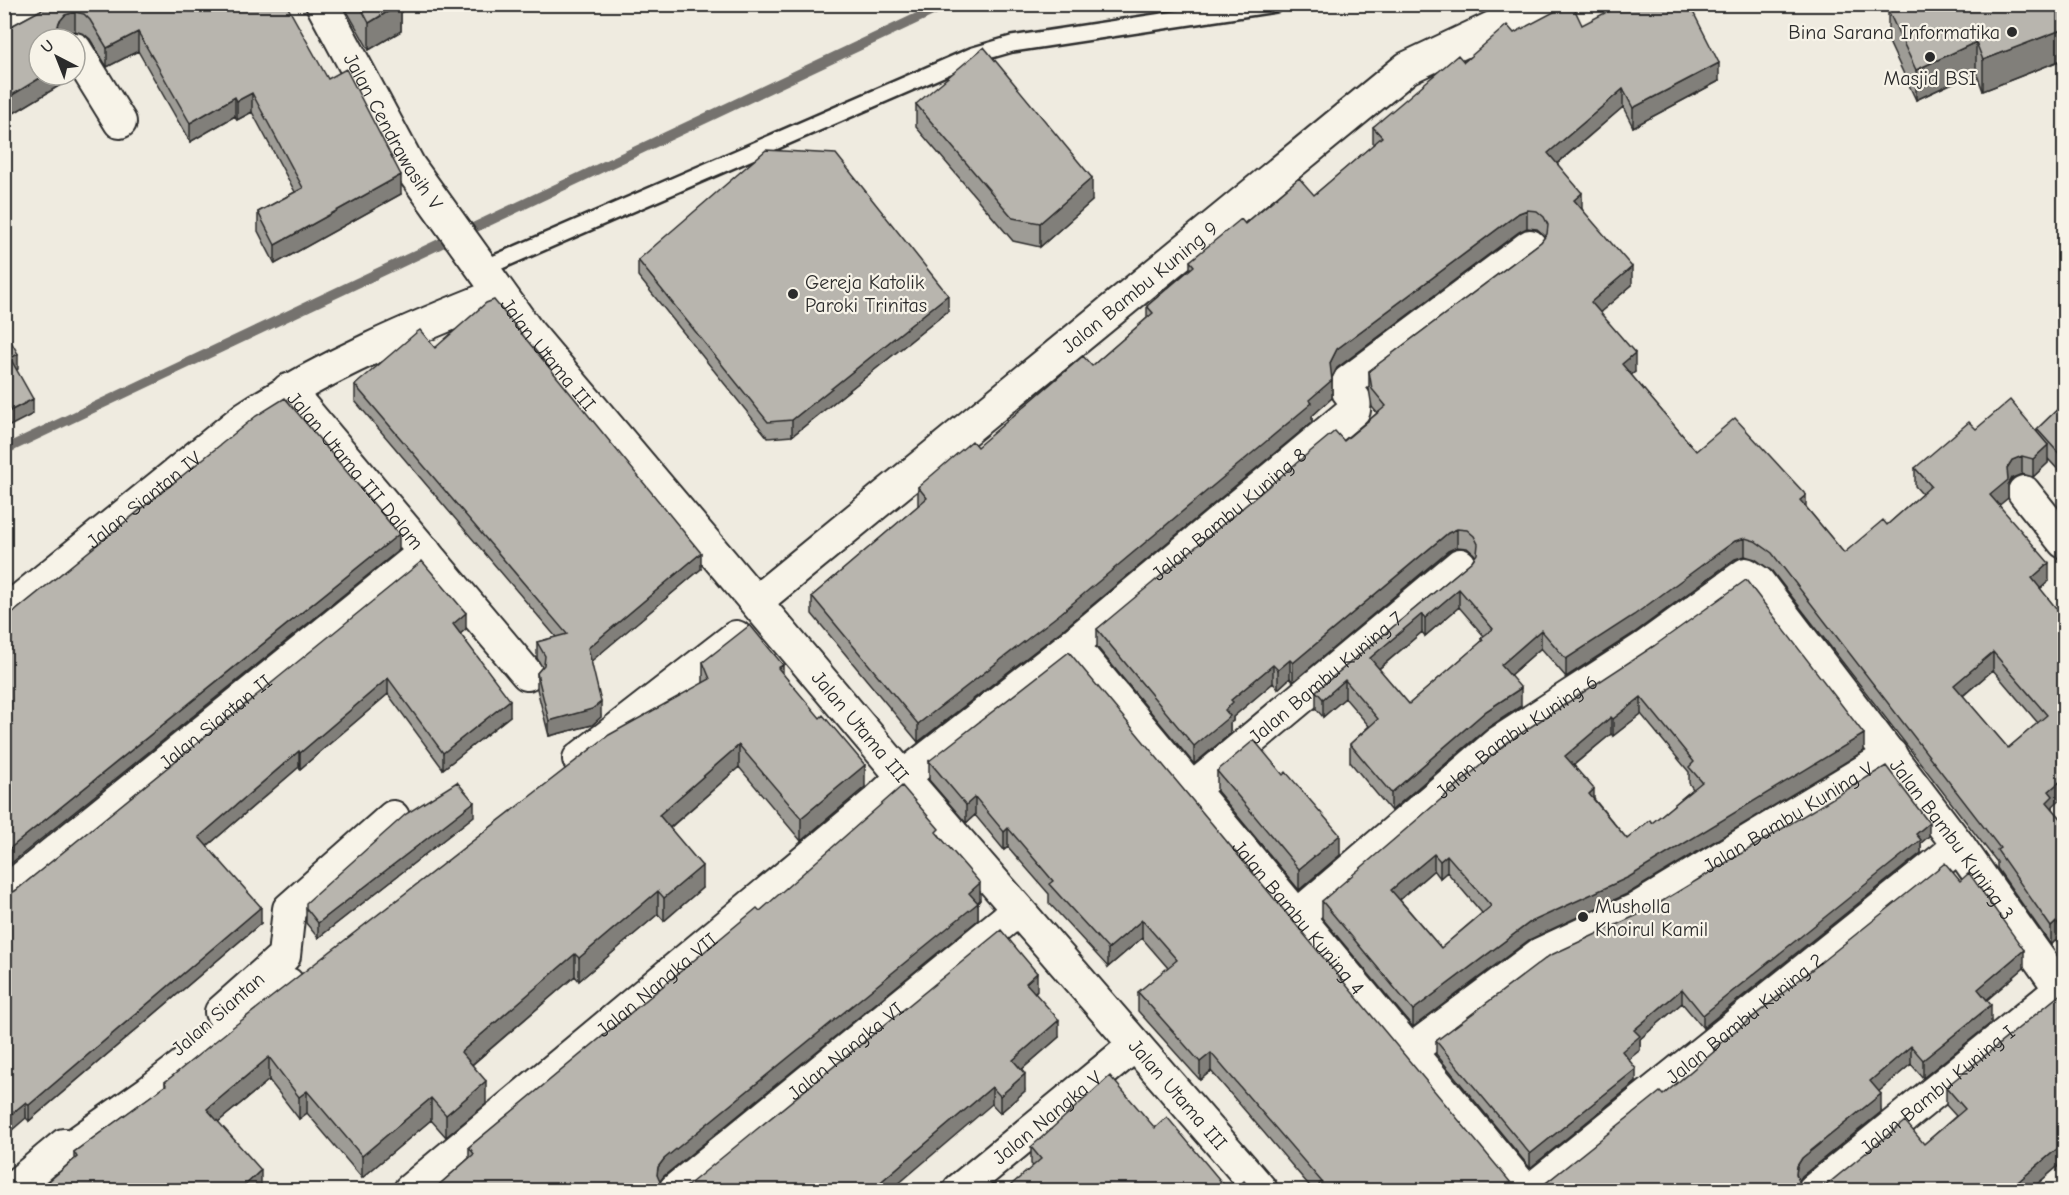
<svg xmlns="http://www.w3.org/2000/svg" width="2069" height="1195" font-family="'Comic Neue',sans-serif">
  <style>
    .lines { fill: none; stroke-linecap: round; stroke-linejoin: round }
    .stream { stroke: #74726e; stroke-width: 10 }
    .lane-casing { stroke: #2b2b2b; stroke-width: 20 }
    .street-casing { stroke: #2b2b2b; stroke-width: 36 }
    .lane { stroke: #f7f3e8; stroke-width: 15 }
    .street { stroke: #f7f3e8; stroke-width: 32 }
    .wall { fill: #9e9c96; stroke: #2b2b2b; stroke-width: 1.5; fill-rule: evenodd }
    .shaded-wall { fill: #817f7a; stroke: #2b2b2b; stroke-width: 1.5 }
    .building { fill: #b8b5ae; stroke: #2b2b2b; stroke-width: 1.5; fill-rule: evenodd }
    .poi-dot { fill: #2b2b2b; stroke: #f7f3e8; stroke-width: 2 }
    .labels { text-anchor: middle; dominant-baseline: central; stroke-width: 4.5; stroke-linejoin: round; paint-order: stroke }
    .poi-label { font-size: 20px; fill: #2b2b2b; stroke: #f7f3e8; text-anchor: start }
    .street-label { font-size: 20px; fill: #2b2b2b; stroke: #f7f3e8 }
  </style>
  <rect width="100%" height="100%" fill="#efebe0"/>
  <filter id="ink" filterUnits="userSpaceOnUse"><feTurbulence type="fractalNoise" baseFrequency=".0167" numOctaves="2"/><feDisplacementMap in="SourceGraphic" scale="12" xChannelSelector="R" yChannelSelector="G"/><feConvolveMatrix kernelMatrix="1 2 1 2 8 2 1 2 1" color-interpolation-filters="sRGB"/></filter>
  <g filter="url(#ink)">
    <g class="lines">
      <!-- stream -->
      <path class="stream" d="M4,450L947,4"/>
      <defs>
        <path id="lane" d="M482,269L974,55L1012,44L1275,4"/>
        <g id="street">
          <path id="s1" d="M322,4L409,166L528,332L903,777L1261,1190"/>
          <path d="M4,31L49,5"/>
          <path d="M75,49L120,122"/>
          <path id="s2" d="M288,390L527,674"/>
          <path d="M2024,492L2064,542"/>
          <path id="s3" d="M757,601L1407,68L1543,4"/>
          <path id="s4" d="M4,613L246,417C325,366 413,328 500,294"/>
          <path id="s5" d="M1072,645L1525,1190"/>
          <path d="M579,759L736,637"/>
          <path id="s6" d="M1192,789L1460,565"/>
          <path id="s7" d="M4,893L425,552"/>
          <path id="s8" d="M1297,916L1498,743L1644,648L1746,574L1758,582L1959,846L2064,994"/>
          <path d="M221,1012L284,956L289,909L393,817"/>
          <path id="s9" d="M1410,1051L1540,954L1637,909L1891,755"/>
          <path d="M49,1158L61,1154L149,1092L288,984"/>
          <path d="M10,1190L64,1145"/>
          <path id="s10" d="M410,1190L876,802L903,777L1072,645L1354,410L1355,400L1348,391V382L1530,246"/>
          <path id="s11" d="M675,1190L1018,910"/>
          <path id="s12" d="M959,1190L1135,1045"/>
          <path id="s13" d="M1531,1190L1959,846"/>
          <path id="s14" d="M1814,1190L2061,989"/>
        </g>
      </defs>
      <!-- lane casing -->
      <use href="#lane" class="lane-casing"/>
      <!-- street casing -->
      <use href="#street" class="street-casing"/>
      <!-- lane -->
      <use href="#lane" class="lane"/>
      <!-- street -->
      <use href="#street" class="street"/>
    </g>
    <!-- wall -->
    <path class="wall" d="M52,4L328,79L401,194L275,264L258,231V212L295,192L252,112L237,120L235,116L190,142L138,51L107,67L90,39L84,34L75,31L65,34L61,38L72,75V78L4,119V30Z
      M343,4H401V31L369,50Z
      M2064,4V59L1983,91L1976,72L1916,100L1888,40V10Z
      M1582,25L1719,81L1633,127L1623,107L1557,164L1582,209L1632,285L1600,312L1635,372L1631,375L1696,451L1806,507L1844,553L1887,525L1922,494L1915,486V468L1976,429L2037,432V429L2064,403V476L2048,459V463L2033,477L2022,474L2012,478L2008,485V498L1999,505L2049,581L2040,588L2053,809L2064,822V950L2056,940L2051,945L1997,868V862L1772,571L1755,559L1745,556L1735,559L1634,633L1566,677L1541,648L1510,675L1521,706L1486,729L1391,811L1350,762V744L1369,726L1345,698L1323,717L1316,709V691L1472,561L1475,556L1474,554L1467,548L1457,547L1448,551L1293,682L1290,678L1278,689L1273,683L1233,717V721L1230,723V734L1194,764L1097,647V629L1344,441L1377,413L1372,407L1369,389V371L1541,242L1545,237L1544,235L1537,229L1527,228L1519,232L1337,368L1332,378V398L1312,416V422L1061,631L918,742L812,614V596L918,506V487L977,447L1092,366L1147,318V306L1190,269V261L1245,224L1314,195L1373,145V127L1464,62L1514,33ZM1459,607L1484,636L1481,638V642L1409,704L1379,669L1422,632L1425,636ZM1993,670L2038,723L2008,748L1963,696Z
      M916,104L1092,201L1040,247L1013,241L916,127Z
      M638,260L948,311L792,436L768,438L638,276Z
      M435,348L701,569L591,661L601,717L592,725L549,736L537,689V673L542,667L537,658V642L556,637L355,401V385Z
      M466,629L460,634L510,716L443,769L388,694L300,769L299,767L207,846L261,923L29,1121L26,1118L7,895L15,891Z
      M1654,646L1864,751L1629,893L1529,940L1413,1027L1322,918V901ZM1641,714L1689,772V783L1693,789L1652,823L1627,839L1594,799L1574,765L1611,734L1613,736ZM1434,870L1440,878L1447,872L1482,913L1441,948L1400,900Z
      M703,662L783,674L865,787L801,841L739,767L670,828L702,888L664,921L658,914L579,981L575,976L472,1065L486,1104L446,1137L431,1120L362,1178L307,1113L299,1119L269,1080L218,1122L261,1191H49V1181L74,1159V1152L165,1086V1082L703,683Z
      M929,761L1519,1189L1533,1190L1542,1186L1663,1095L1714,1052V1048L2024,968L1987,1000L1991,1023L1923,1078L1911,1064L1879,1091L1881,1112L1802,1176L1799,1181L1800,1184L1808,1189H1817L1924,1144L1956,1116L1946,1105V1087L2064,1161L2029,1191H1314L1211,1071L1200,1080L1138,1011V992L1168,968L1142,938L1108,967L1049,903V894L1008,847L1004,850L975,815L966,823L929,780Z
      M1217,771L1283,775L1340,855L1299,890L1217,791Z
      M474,816L318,938L306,923V908Z
      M939,835L980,900L978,903V920L664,1176L660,1182L661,1184L669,1190L432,1191L469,1158V1147L760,911Z
      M1929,836L1921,843V853L1703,1028L1682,1003L1640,1039V1050L1628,1059L1636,1082L1530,1168L1436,1054V1041Z
      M1037,990L1035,993L1059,1037L1021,1070L1025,1091L1000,1113L992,1104L686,1187Z
      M1155,1128L1033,1166L1031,1164V1147Z"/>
    <!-- shaded-wall -->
    <path class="shaded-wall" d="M4,4H16L4,10Z
      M401,4V31L369,50V23Z
      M75,12V31L65,34L61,39L57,30L59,22L65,15Z
      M2064,29V59L1983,91V60Z
      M138,32V51L107,67V48Z
      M1976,42V72L1916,100V70Z
      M1719,63V81L1633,127V108Z
      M45,75H72V78L4,119V100Z
      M1623,89V107L1548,171V153Z
      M252,93V112L237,120V101Z
      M235,97V116L190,142V123Z
      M401,175V194L275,264V245Z
      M1092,178V201L1040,247V223Z
      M1582,193V211L1574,200Z
      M1527,210V228L1519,232L1337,368L1330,381V363L1337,349L1519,213Z
      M1632,267V285L1591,320V302Z
      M948,295V311L792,436V420Z
      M6,311V327H4V312Z
      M1635,353V372L1622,382V364Z
      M18,354V369L10,374V358Z
      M1332,380V398L1312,416V422L1061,631L918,742V724Z
      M33,399V414L4,429V414Z
      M2048,445V463L2033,477V459Z
      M2022,456V474L2012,478L2008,485V498L1990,513V495L2012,460Z
      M1806,495V514L1800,500Z
      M1457,529V547L1448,551L1293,682V663L1448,533Z
      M399,534V550L4,869V853Z
      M1745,538V556L1735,559L1634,633L1566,677V659L1735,541Z
      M701,553V569L588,664V648Z
      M2049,563V581L2032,596V578Z
      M1459,589V607L1425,636V618Z
      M466,613V629L453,640V624Z
      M1422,614V632L1370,676V658Z
      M1541,630V648L1501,683V665Z
      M1993,652V670L1954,703V685Z
      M1290,660V678L1278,689V670Z
      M783,665V687L778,668Z
      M1273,665V683L1233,717V721L1230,723V734L1194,764V746L1225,710L1231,700Z
      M388,678V694L300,769V753Z
      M1345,680V698L1323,717V699Z
      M1521,688V706L1486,729L1391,811V793L1486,711Z
      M1641,697V714L1613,736V719Z
      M510,700V716L443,769V753Z
      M601,702V717L592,725L549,736V721Z
      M1611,717V734L1565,772V756Z
      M1864,734V751L1629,893L1529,940L1413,1027V1010L1529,923Z
      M739,745V767L659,837V815Z
      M299,751V767L199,853V837Z
      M865,765V787L801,841V818Z
      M2064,778V796L2053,806V814L2047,802L2049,791Z
      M1594,789V806L1589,794Z
      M975,797V815L966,823V805Z
      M474,802V816L318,938V923Z
      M1929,823V836L1921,843V853L1703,1028V1015Z
      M1008,828V847L1004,850V832Z
      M1340,835V855L1299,890V869Z
      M1434,854V870L1391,907V890Z
      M1447,855V872L1440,878V861Z
      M702,866V888L664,921V898Z
      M980,883V900L970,909L978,903V920L664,1176L658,1184L657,1175L658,1167L664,1159Z
      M658,891V914L579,981V958Z
      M261,907V923L29,1121V1105Z
      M1142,920V938L1108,967V949Z
      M2056,922V940L2051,945V927Z
      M2024,950V968L1978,1007V989Z
      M575,954V976L461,1074V1052Z
      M1037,973V990L1026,1000V983Z
      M1682,989V1003L1640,1039V1050L1622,1065V1051L1634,1030Z
      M1991,1005V1023L1923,1078V1060Z
      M1059,1020V1037L1013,1077V1060Z
      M1911,1046V1064L1870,1099V1081Z
      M1211,1053V1071L1200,1080V1062Z
      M269,1057V1080L207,1131V1109Z
      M1636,1069V1082L1530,1168V1154Z
      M1025,1074V1091L1000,1113V1096Z
      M486,1081V1104L446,1137V1115Z
      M992,1087V1104L890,1191H870Z
      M307,1091V1113L299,1119V1097Z
      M1881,1094V1112L1802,1176L1797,1184L1796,1174L1797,1166L1802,1158Z
      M431,1098V1120L362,1178V1156Z
      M26,1102V1118L4,1137V1120Z
      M2064,1143V1161L2029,1191H2007Z
      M261,1170V1191H239Z"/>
    <!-- building -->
    <path class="building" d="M52,4H286L328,79L346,69L401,175L275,245L258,212L303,188L252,93L237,101L235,97L190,123L138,32L107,48L90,20L84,14L75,12L65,15L59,22L57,30L62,39H39V75H45L4,100V30Z
      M359,4H400L369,23Z
      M1569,4H1572L1582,25L1622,4H1689L1719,63L1633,108L1623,89L1548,153L1582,193L1574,200L1632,267L1591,302L1635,353L1622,364L1696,451L1735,418L1806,495L1800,500L1844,553L1883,520L1887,525L1931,486L1915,468L1969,422L1976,429L2010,400L2048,445L2033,459L2022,456L2012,460L2007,468L2008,480L1990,495L2049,563L2032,578L2064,618V778L2049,791L2053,796L2047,802L2064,822V932L2056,922L2051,927L1997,850L2000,848L1772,553L1755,541L1745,538L1735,541L1634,615L1566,659L1541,630L1501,665L1521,688L1486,711L1391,793L1350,744L1378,719L1345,680L1323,699L1316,691L1472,561L1477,554L1478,544L1474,536L1467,530L1457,529L1448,533L1293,663L1290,660L1278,670L1273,665L1231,700L1233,702L1225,710L1230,716L1194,746L1097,629L1335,431L1344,441L1386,406L1372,389L1369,371L1541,242L1547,234L1548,225L1544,217L1537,211L1527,210L1519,213L1337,349L1330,363L1332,380L1309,400L1312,403L1061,613L918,724L812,596L927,498L918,487L972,441L977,447L1083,356L1092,366L1153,313L1147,306L1194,266L1190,261L1241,219L1245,224L1299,178L1314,195L1382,137L1373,127L1458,55L1464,62L1507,25L1514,33ZM1459,589L1493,629L1481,638L1483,640L1409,704L1370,658L1422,614L1425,618ZM1993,652L2047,715L2008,748L1954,685Z
      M1901,4H2064V29L1983,60L1976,42L1916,70L1888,10Z
      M984,47L1092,178L1040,223L1013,218L916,104Z
      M766,150L836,154L948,295L792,420L768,422L638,260Z
      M494,300L701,553L588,648L601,702L592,709L549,721L537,673L544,665L545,656L537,642L567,634L355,385L417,332L420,330L435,348L486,303Z
      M4,329L18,354L10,358L33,399L4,414Z
      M285,398L399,534L4,853V614L7,615L15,611L256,416Z
      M2064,403V459L2037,429Z
      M422,561L466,613L453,624L510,700L443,753L388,678L300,753L299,751L199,837L261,907L29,1105L26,1102L4,1120V894L7,895L15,891Z
      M1746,580L1864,734L1629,877L1529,923L1413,1010L1322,901L1509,741L1654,646ZM1641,697L1694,762L1689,767L1702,782L1652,823L1650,820L1627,839L1589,794L1594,789L1565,756L1611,717L1613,719ZM1434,854L1440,861L1447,855L1491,906L1441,948L1391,890Z
      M750,625L783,665L778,668L820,718L823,715L865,765L801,818L739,745L659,815L702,866L664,898L658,891L579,958L575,954L461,1052L486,1081L446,1115L431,1098L362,1156L307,1091L299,1097L269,1057L207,1109L261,1170L239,1191H55L49,1181L77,1157L74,1152L166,1085L165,1082L233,1027L609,735L710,679L703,662Z
      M1069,652L1511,1183L1519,1189L1533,1190L1542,1186L1660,1092L1663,1095L1716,1050L1714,1048L1945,863L1960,881L1969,873L2024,950L1978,989L1991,1005L1923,1060L1911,1046L1870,1081L1881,1094L1802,1158L1797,1166L1796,1174L1800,1184L1808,1189H1817L1825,1186L1905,1121L1924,1144L1965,1109L1946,1087L2062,993H2064V1143L2007,1191H1704L1702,1189L1700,1191H1325L1319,1184L1322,1182L1211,1053L1200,1062L1138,992L1177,960L1142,920L1108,949L1049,884L1053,881L1008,828L1004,832L975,797L966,805L929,761Z
      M1254,740L1283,775L1286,772L1340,835L1299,869L1217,771Z
      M1886,766L1929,823L1916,834L1921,840L1703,1015L1682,989L1634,1030L1640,1036L1622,1051L1636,1069L1530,1154L1436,1041L1549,956L1646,911Z
      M457,782L474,802L318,923L306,908V903L406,814Z
      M902,786L939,829L936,832L980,883L969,893L978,903L664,1159L658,1167L657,1175L661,1184L669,1190L677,1191H432L474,1154L469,1147L757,908L760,911Z
      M1001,930L1037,973L1026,983L1059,1020L1013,1060L1025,1074L1000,1096L992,1087L870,1191H679L686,1187Z
      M1110,1076L1155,1128L1167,1117L1229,1191H1004L1041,1159L1031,1147Z
      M1244,1181L1252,1191H1233Z
      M992,1183L998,1191H983Z
      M422,1186L426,1191H409V1190Z"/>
  </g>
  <!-- markers -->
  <g class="poi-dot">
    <circle cx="2012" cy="32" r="6"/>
    <circle cx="1930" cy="57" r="6"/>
    <circle cx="793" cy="294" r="6"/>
    <circle cx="1583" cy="917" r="6"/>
  </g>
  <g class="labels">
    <!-- poi labels -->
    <g class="poi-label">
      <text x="2000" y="32" text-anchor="end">Bina Sarana Informatika</text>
      <text x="1930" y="78" text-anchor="middle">Masjid BSI</text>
      <text x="805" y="282">Gereja Katolik<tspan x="805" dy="23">Paroki Trinitas</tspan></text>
      <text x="1595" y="906">Musholla<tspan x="1595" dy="23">Khoirul Kamil</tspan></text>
    </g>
    <!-- street labels -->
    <g class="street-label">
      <text stroke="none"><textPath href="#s1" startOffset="146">Jalan Cendrawasih V</textPath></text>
      <text stroke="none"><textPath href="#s3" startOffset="495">Jalan Bambu Kuning 9</textPath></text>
      <text stroke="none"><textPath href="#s1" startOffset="418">Jalan Utama III</textPath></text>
      <text stroke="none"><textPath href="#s2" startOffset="105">Jalan Utama III Dalam</textPath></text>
      <text stroke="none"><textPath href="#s4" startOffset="180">Jalan Siantan IV</textPath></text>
      <text stroke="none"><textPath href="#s10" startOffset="1062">Jalan Bambu Kuning 8</textPath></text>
      <text stroke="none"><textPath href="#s6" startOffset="174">Jalan Bambu Kuning 7</textPath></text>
      <text stroke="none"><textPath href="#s7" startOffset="272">Jalan Siantan II</textPath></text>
      <text stroke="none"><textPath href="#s1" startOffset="904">Jalan Utama III</textPath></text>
      <text stroke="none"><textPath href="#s8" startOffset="284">Jalan Bambu Kuning 6</textPath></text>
      <text stroke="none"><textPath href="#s9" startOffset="446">Jalan Bambu Kuning V</textPath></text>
      <text stroke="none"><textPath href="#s8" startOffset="902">Jalan Bambu Kuning 3</textPath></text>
      <text stroke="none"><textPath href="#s5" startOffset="354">Jalan Bambu Kuning 4</textPath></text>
      <text stroke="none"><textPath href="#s10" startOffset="321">Jalan Nangka VII</textPath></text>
      <text transform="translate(218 1014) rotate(-41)">Jalan Siantan</text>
      <text stroke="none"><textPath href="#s13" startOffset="274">Jalan Bambu Kuning 2</textPath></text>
      <text stroke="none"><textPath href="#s11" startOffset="220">Jalan Nangka VI</textPath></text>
      <text stroke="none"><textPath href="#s14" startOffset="159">Jalan Bambu Kuning I</textPath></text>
      <text stroke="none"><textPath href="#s1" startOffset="1390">Jalan Utama III</textPath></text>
      <text stroke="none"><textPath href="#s12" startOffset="114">Jalan Nangka V</textPath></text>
    </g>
  </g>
  <!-- margin -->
  <rect width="2069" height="1195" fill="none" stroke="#f7f3e8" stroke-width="24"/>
  <rect x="12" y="12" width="2045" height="1171" fill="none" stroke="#2b2b2b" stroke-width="2" filter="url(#ink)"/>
  <!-- north arrow -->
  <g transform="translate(57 57) rotate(318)"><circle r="28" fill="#f7f3e8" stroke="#a5a39c" stroke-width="1.5"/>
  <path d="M0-4.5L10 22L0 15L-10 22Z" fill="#2b2b2b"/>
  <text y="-9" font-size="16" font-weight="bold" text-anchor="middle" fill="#2b2b2b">U</text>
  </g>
</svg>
